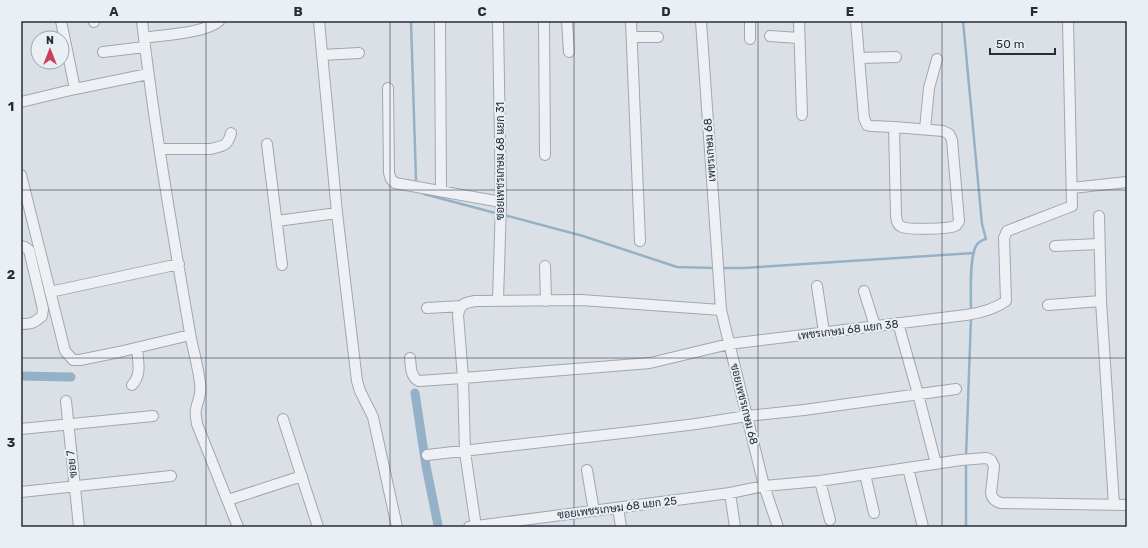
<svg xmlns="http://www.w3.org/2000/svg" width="1148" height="548" font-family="Rubik,Sarabun,sans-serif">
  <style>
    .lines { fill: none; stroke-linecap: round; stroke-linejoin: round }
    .stream { stroke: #95b1c7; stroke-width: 2.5 }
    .canal { stroke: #95b1c7; stroke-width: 9 }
    .minor-casing { stroke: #a1a7b0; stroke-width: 12 }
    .minor { stroke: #eef0f4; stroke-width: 10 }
    .grid { fill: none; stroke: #252f3c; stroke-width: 1; stroke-opacity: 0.55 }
    .labels { text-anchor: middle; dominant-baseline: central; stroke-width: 4; stroke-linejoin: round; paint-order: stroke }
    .street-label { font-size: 11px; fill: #252f3c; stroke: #eaeff4 }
    .neatline { fill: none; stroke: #252f3c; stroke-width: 1.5 }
    .grid-label { font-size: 13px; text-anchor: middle; font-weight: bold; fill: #252f3c }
  </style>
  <rect width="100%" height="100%" fill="#dbe0e6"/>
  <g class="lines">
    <!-- stream -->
    <path class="stream" d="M411,21L416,180
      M963,21L982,224L986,239C982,240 978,242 976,246C969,258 971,298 971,313
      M424,194L499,214
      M504,215L583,236L677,267L715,268
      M720,268H743L974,253
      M966,457L971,318
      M966,462V527"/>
    <!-- canal -->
    <path class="canal" d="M21,376L71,377
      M415,393L426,466L438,525"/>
    <defs>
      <path id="minor" d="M61,21L75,89
        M94,21V22
        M142,21C154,125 172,229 190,333C193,350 198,366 200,383C202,396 198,398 196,409C195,414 196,419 197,424L238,527
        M319,21L337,213L357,381L360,391L373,417L397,527
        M440,21L441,191
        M498,21L501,202L498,300
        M544,21L545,155
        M567,21L569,52
        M631,21L640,241
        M701,21L721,310L764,486L778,527
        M750,21V39
        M799,21L802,115
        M856,21L864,118L867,125L872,126L894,127L943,131L949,134L952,140L959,221C958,223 957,225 955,226C949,229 908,230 902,227C897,225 897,221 896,216L894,127
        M770,36L799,38
        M632,37H658
        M144,38C163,35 206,33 219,21
        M103,52L145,47
        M322,55L359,53
        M859,58L896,57
        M388,88L389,173L391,179L395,183L501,202
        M21,102L75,89L148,74
        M925,129L929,88L937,59
        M267,144L282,265
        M160,149H210C223,146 228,146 231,133
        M21,175L65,351L73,360H80L119,352L190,335
        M1072,188L1127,182
        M1099,216L1101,301L1114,505
        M277,221L337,213
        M21,246L25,247L29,250L43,309L42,316C34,323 32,324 21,324
        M1055,246L1099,244
        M545,266L546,301
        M817,286L824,332
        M864,291L875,326
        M50,292L179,264
        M1048,305L1101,301
        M427,308L462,306
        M898,323L918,394L936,464
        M410,358C411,366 410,377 419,381L463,378L458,315C460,304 464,303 475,301L581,300L721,310
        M132,385C142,375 138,361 137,348
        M66,401L79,527
        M283,419L318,527
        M21,429L153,416
        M427,455L631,432L696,424L747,416L804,410L956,389
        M908,468L923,527
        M587,470L594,511
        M865,474L874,513
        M820,481L830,520
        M21,492L171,476
        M730,493L735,527
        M228,500L302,476
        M618,508L621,527
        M469,527L730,493L764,486L820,481L961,460L986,458L991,460L994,466L991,493C992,499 995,501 1001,503L1127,505
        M476,527L465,452L463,378L650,363L729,344L966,315C980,313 995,309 1006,301L1004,238L1007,231L1072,206L1068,21"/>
    </defs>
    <!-- minor casing -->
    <use href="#minor" class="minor-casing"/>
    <!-- minor -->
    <use href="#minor" class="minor"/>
  </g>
  <!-- grid -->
  <path class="grid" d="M206,21V527M390,21V527M574,21V527M758,21V527M942,21V527M21,190H1127M21,358H1127"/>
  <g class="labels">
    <!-- street labels -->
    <g class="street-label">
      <text transform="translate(710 150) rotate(-94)">เพชรเกษม 68</text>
      <text transform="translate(500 161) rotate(-90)">ซอยเพชรเกษม 68 แยก 31</text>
      <text transform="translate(848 330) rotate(-7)">เพชรเกษม 68 แยก 38</text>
      <text transform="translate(744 404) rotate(76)">ซอยเพชรเกษม 68</text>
      <text transform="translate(72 464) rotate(-96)">ซอย 7</text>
      <text transform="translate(617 508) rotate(-7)">ซอยเพชรเกษม 68 แยก 25</text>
    </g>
  </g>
  <!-- border -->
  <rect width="1148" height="548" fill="none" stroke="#eaeff4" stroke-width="44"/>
  <!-- north arrow -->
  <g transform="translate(50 50)"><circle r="19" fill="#eaeff4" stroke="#9ba2aa"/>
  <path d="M0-3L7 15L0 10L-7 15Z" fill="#cd3e5d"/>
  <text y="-6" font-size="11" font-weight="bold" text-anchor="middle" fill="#252f3c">N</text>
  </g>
  <!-- scale -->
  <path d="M990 48v6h65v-6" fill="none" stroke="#252f3c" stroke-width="2"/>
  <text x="996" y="48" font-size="12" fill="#252f3c" stroke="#eaeff4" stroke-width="3" paint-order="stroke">50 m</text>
  <rect x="22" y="22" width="1104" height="504" class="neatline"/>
  <g class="grid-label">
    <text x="114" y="16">A</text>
    <text x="298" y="16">B</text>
    <text x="482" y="16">C</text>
    <text x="666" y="16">D</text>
    <text x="850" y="16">E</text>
    <text x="1034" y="16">F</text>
    <text x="11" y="111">1</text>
    <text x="11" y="279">2</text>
    <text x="11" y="447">3</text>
  </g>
</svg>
